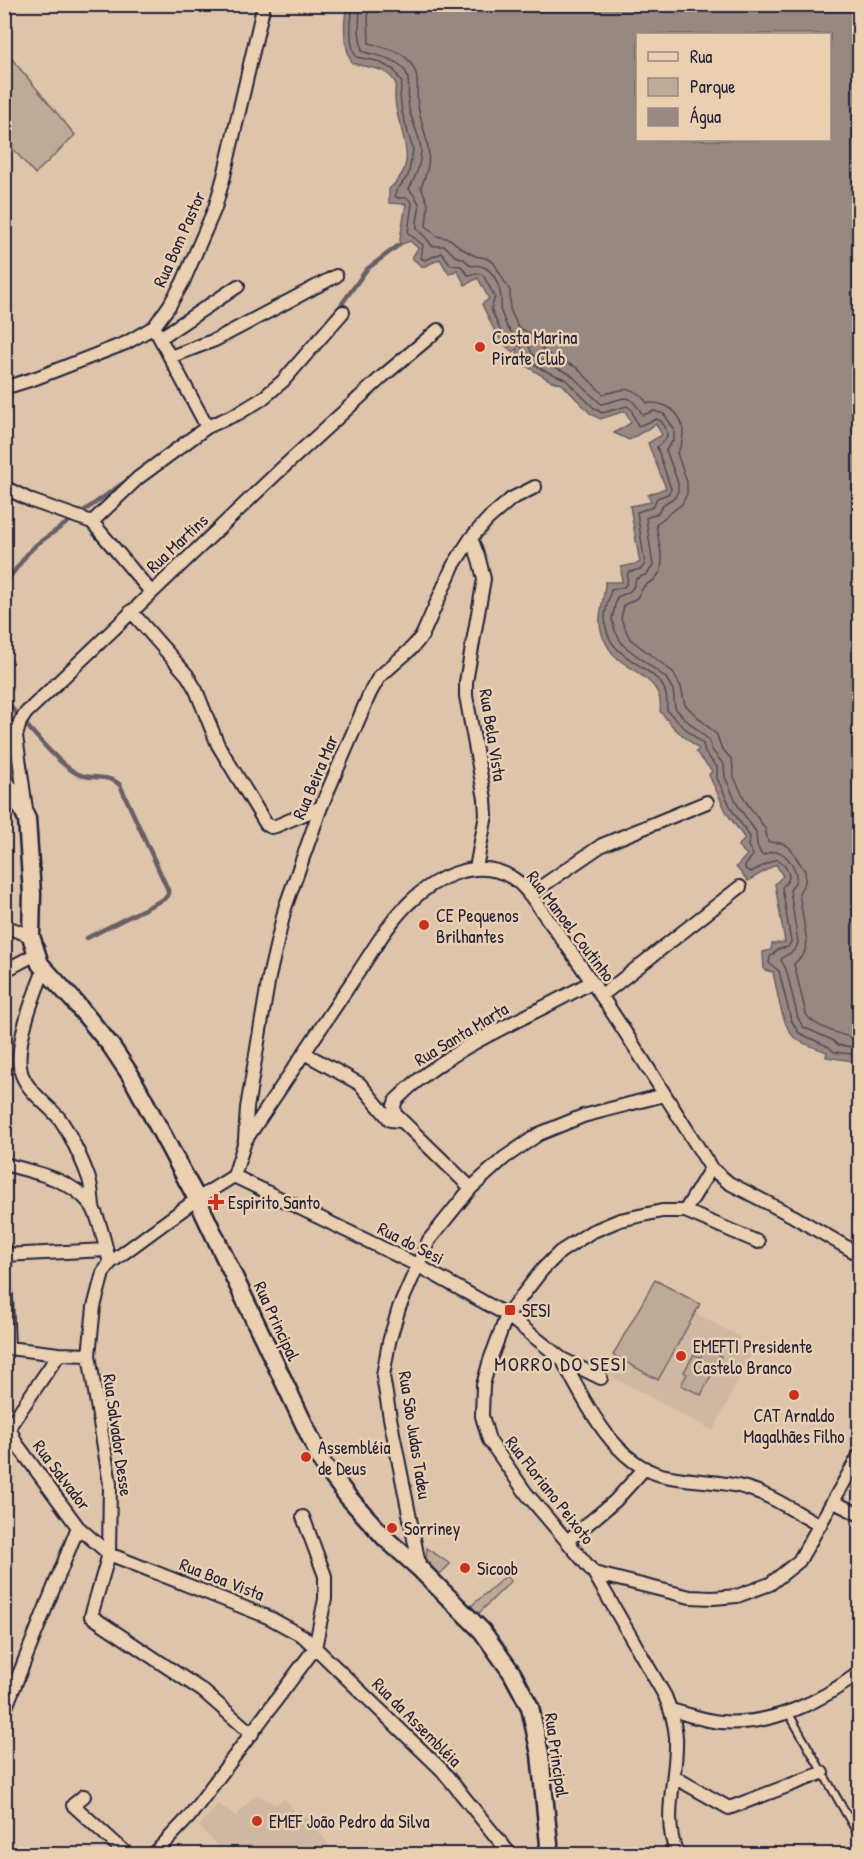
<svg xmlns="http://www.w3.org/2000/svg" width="864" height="1859" font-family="'Patrick Hand',sans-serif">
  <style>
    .built { fill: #cfb7a1 }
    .green { fill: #bfaa97; stroke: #706669; stroke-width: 1.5 }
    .water { fill: #988882; stroke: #695f66; stroke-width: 1.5; fill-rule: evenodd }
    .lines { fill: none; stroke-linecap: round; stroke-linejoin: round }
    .shore { stroke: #514b57; stroke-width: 1.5 }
    .stream { stroke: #695f66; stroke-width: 4.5 }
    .lane-casing { stroke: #22223b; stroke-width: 10 }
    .street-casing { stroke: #22223b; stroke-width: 16 }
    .secondary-casing { stroke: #22223b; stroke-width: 21 }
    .lane { stroke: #eacfb1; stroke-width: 6 }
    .street { stroke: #eacfb1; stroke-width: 12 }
    .secondary { stroke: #eacfb1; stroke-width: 16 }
    .poi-dot { fill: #c8321e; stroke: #eacfb1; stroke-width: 2 }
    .labels { text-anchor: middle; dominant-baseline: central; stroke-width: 5; stroke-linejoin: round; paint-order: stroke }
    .street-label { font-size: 18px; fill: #22223b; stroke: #eacfb1 }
    .poi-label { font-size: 18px; fill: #22223b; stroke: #eacfb1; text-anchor: start }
    .neighbourhood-label { font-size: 20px; letter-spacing: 1.5px; fill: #22223b; stroke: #eacfb1 }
  </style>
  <rect width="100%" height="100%" fill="#dec4aa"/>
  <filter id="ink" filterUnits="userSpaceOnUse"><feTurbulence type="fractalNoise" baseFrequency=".0167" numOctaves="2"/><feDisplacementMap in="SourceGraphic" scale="12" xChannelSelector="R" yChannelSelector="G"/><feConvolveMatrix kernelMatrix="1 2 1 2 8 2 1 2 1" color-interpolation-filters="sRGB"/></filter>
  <g filter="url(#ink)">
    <!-- built -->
    <path class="built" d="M700,1304L695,1313L740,1337L736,1345L749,1351L747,1355L751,1356L713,1431L604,1372L614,1355Z
      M256,1794L276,1805L284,1798L297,1813L301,1809L336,1854H225L199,1826L218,1804L236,1816Z"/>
    <!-- green -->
    <path class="green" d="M12,59L75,135L35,174L5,140V65Z
      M655,1280L700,1304L658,1380L613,1355Z
      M706,1348L721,1356L701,1395L681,1385L687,1374L684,1372L694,1354L700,1357Z
      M427,1548L450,1564L439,1575L426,1560Z
      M506,1576L511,1581L478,1614L470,1607Z"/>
    <!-- water -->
    <path class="water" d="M348,4L859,5V1062L826,1057L827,1052C817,1048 805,1045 796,1039C782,1029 777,989 773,972L764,970L763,952L771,950L772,944L785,942L775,884L783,876L776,864L748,881L736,867L747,855L738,846L745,839L727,813L709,775L712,771L696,752L699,749L674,728L660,711C665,682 634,673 616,657C610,652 606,643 603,637C595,617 605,602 605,582H622L621,567L640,563L630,506L651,502L648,495L666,488L648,443L662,435L656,424L629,440L614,433L631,423L625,411L600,419L590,413L562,384L551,381L523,364L518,359L517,349L513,352C496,339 491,323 482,304L489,299L478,278L465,285L457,270L449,274L440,259L423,267L412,258L418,248L410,241L399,245L406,204L389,203V189C428,157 388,123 396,84C387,66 370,69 352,63C344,46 342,22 348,4ZM638,34H830V140H638Z"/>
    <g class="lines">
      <!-- shore -->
      <path class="shore" d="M353,4C351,21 348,41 356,57L377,61L394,70L402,83L400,95L402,112L413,150L408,176L396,191L395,195L397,198H407L412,203L408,233L423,245L421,258L425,260L442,253L451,265L461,266L468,275L477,273L483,275L495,297L491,309L501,332L512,344L521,346L526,359L543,370L565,379L594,408L602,413L627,406L631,409L638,426L657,419C664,422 669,432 666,439L657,447L671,489L668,494L657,498L653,507L637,512L645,564L641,569L628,572L627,583L624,587L611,590C609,599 605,608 605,617C604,656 643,661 661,683C667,691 667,700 667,710L679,723L703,744L705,753L717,767V778L732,810L750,837L748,846L753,855L745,866V869L751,872L776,859C782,862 792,872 788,880C787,883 784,885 782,887L791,942L788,947L778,949L770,957L769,963L779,971L791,1020L799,1033L829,1047L834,1052L860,1055
        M360,4L359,32L362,51C374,56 387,55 400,65C414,77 406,94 409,109C412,122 420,136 421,149C421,164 416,177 409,189C427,210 416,206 417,229L427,239L432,246H445L455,256L464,259L471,266C476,265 481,265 486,268C497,275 504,297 500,309L507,327L514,335L527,341L532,354L548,364L570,374L601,404C626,400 626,388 643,415L654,411L664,414L674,429V439L666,450L678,483V491L675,497L664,504L658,513L646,518L653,566L647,574L636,579C633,592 628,593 617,597L612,619L615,631L623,645L666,678L673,690L675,708L684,718L709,740L712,750L724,765L725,777L738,806L756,832L757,845L761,854L764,855C777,848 784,852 792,864C794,869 797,872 796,878C796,883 792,887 790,890L798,943C794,956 785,952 781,960L786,969L798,1018L803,1027L832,1040L838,1045L860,1048
        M369,4L368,16L369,43C382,47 401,50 410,62C422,79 415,89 418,106C424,139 437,152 421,187L428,204L426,226L437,236L450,239L461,248L475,256L486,258L494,263L510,291V309L518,327L533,335L541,348L553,357L576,367L603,394C623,391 632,382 647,403C678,401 692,428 677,453L687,482V494L682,504L656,524L662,559L661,571L654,580L644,586L637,598L624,605L621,619L630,639L673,672L681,687L685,705L717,735L721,747L732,760L734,777L746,802L765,828L768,842L782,843L790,848L805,871V882L799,893L807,942L804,954L794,964L806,1014C813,1027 846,1037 860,1039"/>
      <!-- stream -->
      <path class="stream" d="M336,312L367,269L399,245
        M4,585L28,553L37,544L129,479
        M4,700C23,719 54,761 76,773C89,781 108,773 120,785L168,890V895L164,899L87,938"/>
      <defs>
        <path id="lane" d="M788,1712L860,1838"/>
        <path id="street" d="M154,327L207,427
          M160,338L238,286
          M170,357L215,340L336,276
          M4,388L36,378L126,343L154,327L169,306L183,282L215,208L224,176L264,4
          M4,487L32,501L92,522L151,592
          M92,522L138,478L207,427L239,413L262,399L283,381L343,312
          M471,538L479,559L484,579L466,682V696L485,799L486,815L476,868
          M131,611L187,675L196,690L218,745L266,824L271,827L276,826L321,807
          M26,809L16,736L20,722L26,713L278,472L383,376L438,330
          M529,895L602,845L707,802
          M4,926L31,936
          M44,970C34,995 14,1045 21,1072C26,1090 47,1104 59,1118C68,1129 84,1164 89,1179C92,1188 92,1198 93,1207
          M4,971L36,954
          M601,996L740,887
          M304,1053L360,1084L390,1120L401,1121
          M245,1140L247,1108L269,977L285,908L321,807L370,693L379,677L411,649L422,636L453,566L471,538L488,519L511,499L535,487
          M4,1164C34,1172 72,1179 91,1205C99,1215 106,1249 110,1263
          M234,1176L417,1265L507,1315L562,1359L601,1378
          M471,1188L395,1114L394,1106L396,1100C450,1045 526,1020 591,982
          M685,1211L711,1168
          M4,1248L8,1348H4
          M4,1255L106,1250
          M8,1348L59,1354L89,1355
          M59,1354L11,1424L10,1429L16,1443L78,1527L109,1554L268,1617L303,1636L442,1770L510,1854
          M562,1359C583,1399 613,1462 661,1475C689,1482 719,1480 746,1488C772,1495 796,1513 820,1525
          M834,1502L860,1515
          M567,1541L615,1501L645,1468
          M420,1569L390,1418L383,1376L389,1342L399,1308L429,1240L471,1188L504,1158L539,1134L583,1116L664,1095
          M594,1573L690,1597L713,1598L737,1596L770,1584L799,1561L860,1454
          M671,1710C687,1714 705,1721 721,1722C771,1726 821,1702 860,1672
          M4,1712L78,1527
          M252,1734L203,1691L91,1616L109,1554L110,1484L89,1355L94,1307L103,1273L110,1263L197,1199L234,1176L245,1141C281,1087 317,1033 353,980C371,954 387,924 409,903C435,877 477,857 511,877C526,885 541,911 552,925C609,1003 659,1086 711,1168L729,1183L793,1216L860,1255
          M674,1777L729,1808L822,1773
          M84,1796L73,1805L127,1854
          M154,1854L189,1817L315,1648L325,1599V1576L303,1517
          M677,1854C661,1817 678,1776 676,1737C675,1723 671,1710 665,1696L594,1573L526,1493L489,1440L482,1416L483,1385L490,1360L507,1315L542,1270L560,1252L591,1232L620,1220L662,1211H685L758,1242"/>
        <path id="secondary" d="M4,781L17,798L27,819L32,894L31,936L40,964L73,1000L111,1046L131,1076L197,1199L323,1464L348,1497L386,1539L420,1569L482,1631L512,1673L530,1707L540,1754L549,1844L547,1854"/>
      </defs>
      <!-- lane casing -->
      <use href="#lane" class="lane-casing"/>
      <!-- street casing -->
      <use href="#street" class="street-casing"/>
      <!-- secondary casing -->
      <use href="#secondary" class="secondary-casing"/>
      <!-- lane -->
      <use href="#lane" class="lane"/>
      <!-- street -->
      <use href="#street" class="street"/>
      <!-- secondary -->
      <use href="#secondary" class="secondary"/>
    </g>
  </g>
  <!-- markers -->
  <g class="poi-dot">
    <circle cx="480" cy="347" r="6"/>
    <circle cx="424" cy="925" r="6"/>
    <path d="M213 1193h6v6h6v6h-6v6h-6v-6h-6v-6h6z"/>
    <rect x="504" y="1304" width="12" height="12" rx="3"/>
    <circle cx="681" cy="1356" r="6"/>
    <circle cx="794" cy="1395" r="6"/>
    <circle cx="306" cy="1457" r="6"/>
    <circle cx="392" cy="1528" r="6"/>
    <circle cx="465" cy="1568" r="6"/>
    <circle cx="257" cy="1821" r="6"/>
  </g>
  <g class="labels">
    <!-- street labels -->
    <g class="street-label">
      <text transform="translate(179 239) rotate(-66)">Rua Bom Pastor</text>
      <text transform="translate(177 543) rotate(-43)">Rua Martins</text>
      <text transform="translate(493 735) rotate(81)">Rua Bela Vista</text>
      <text transform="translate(315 777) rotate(-67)">Rua Beira Mar</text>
      <text transform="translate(571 926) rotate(53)">Rua Manoel Coutinho</text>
      <text transform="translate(461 1034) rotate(-31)">Rua Santa Marta</text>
      <text transform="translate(411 1243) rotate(27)">Rua do Sesi</text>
      <text transform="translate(277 1321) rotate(65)">Rua Principal</text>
      <text transform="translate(118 1435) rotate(82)">Rua Salvador Desse</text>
      <text transform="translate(415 1435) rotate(81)">Rua São Judas Tadeu</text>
      <text transform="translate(62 1475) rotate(53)">Rua Salvador</text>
      <text transform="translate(550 1490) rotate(52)">Rua Floriano Peixoto</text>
      <text transform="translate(222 1579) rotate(21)">Rua Boa Vista</text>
      <text transform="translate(417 1722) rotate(45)">Rua da Assembléia</text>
      <text transform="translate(557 1755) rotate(82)">Rua Principal</text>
    </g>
    <!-- poi labels -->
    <g class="poi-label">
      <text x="492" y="337">Costa Marina<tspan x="492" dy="21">Pirate Club</tspan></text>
      <text x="436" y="915">CE Pequenos<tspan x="436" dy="21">Brilhantes</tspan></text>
      <text x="228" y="1202">Espirito Santo</text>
      <text x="522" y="1310">SESI</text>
      <text x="693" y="1346">EMEFTI Presidente<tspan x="693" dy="21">Castelo Branco</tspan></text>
      <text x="794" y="1415" text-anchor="middle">CAT Arnaldo<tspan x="794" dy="21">Magalhães Filho</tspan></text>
      <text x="318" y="1447">Assembléia<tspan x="318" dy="21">de Deus</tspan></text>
      <text x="404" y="1528">Sorriney</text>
      <text x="477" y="1568">Sicoob</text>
      <text x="269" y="1821">EMEF João Pedro da Silva</text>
    </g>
    <!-- neighbourhood labels -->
    <g class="neighbourhood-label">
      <text x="561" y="1363">MORRO DO SESI</text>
    </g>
  </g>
  <!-- margin -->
  <rect width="864" height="1859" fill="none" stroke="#eacfb1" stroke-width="24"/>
  <rect x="12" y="12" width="840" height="1835" fill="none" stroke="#22223b" stroke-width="2" filter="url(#ink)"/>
  <!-- legend -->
  <rect x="636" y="33" width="195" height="108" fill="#eacfb1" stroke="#9a8a82" stroke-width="1.5"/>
  <rect x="648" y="52" width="30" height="9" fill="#eacfb1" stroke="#9a8a82" stroke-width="1.5"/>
  <text x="690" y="63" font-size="18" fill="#22223b">Rua</text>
  <rect x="648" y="78" width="30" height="18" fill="#bfaa97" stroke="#9a8a82" stroke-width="1.5"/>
  <text x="690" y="93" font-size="18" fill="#22223b">Parque</text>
  <rect x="648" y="108" width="30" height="18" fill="#988882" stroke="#9a8a82" stroke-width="1.5"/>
  <text x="690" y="123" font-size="18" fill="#22223b">Água</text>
</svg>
